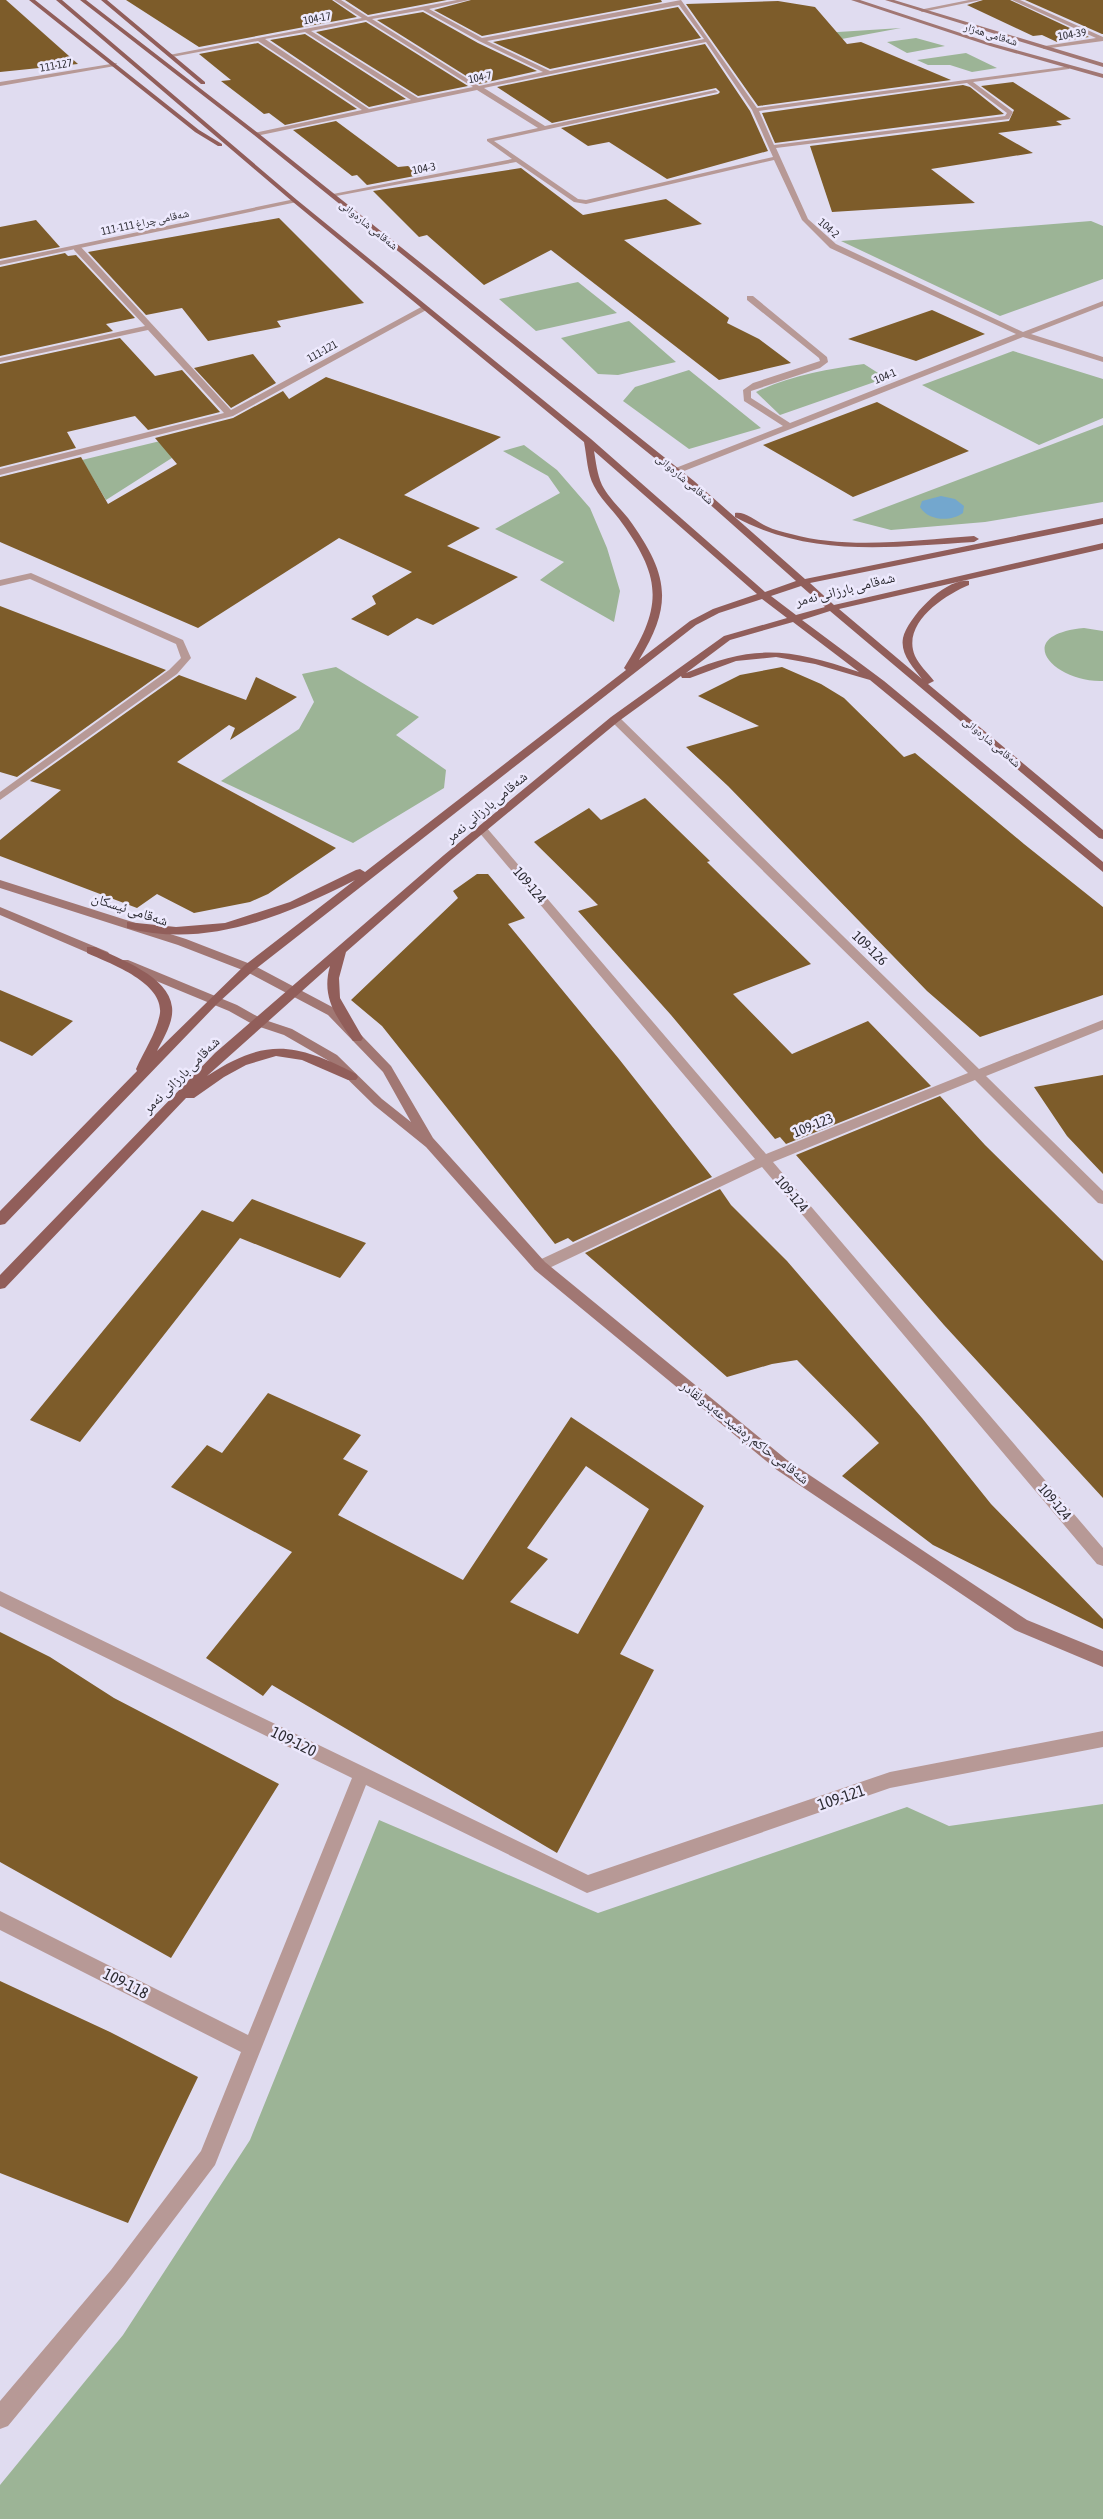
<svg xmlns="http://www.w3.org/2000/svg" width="1103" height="2519" font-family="'Asap Condensed','Noto Naskh Arabic',sans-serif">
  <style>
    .green { fill: #9cb496 }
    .water { fill: #73a7ce }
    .building { fill: #7d5c2a; fill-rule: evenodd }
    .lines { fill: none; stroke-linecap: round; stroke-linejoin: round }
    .minor { fill: #b79996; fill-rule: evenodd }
    .tertiary { fill: #b79996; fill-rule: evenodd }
    .secondary { fill: #a17773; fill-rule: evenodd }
    .primary { fill: #915e5a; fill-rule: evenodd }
    .labels { text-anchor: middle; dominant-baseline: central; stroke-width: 5; stroke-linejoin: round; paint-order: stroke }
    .far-street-label { font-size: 11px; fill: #2d2c33; stroke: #ede9fd }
    .street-label { font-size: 14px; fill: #2d2c33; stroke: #ede9fd }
    .near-street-label { font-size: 16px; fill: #2d2c33; stroke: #ede9fd }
  </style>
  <rect width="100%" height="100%" fill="#e0dcf0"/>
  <!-- green -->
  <path class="green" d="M901,28L804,46L791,35Z
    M916,38L945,46L907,53L887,42Z
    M966,53L997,68L972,72L950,65H928L917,60Z
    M1091,221L1103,226V279L1000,316L841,241Z
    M578,282L617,313L536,331L499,299Z
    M629,321L676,362L618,375L598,374L561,338Z
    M1013,351L1103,379V418L1039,445L922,385Z
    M864,364L886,378L780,415L756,392C789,376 828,369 864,364Z
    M689,370L761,428L689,449L623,401L635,387Z
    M1103,425V502L985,522L891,530L852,520Z
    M222,426L106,500L82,460Z
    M524,445L557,470L590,508L607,548L620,591L614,622L540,580L564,562L495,529L560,493L548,476L503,451Z
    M1084,628L1103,631V681C1054,683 1010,635 1084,628Z
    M336,667L419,717L396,735L446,770L444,788L353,843L221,781L299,729L314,702L302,674Z
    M1103,1804V2519H0V2485L123,2335L250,2140L379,1820L598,1913L907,1807L949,1826Z"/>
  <!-- water -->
  <path class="water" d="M941,496L955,499L964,506L963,513C951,522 928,521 920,507L922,501Z"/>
  <!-- building -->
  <path class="building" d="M0,0H6L78,64L0,72Z
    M126,0H332L357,17L199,47Z
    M345,0H447L368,15Z
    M471,0H661L662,2L482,36L434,10Z
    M983,0H1010L1089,37L1057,42L1042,35L1033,36L967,5Z
    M1025,0H1103V34H1102Z
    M778,1L815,7L847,44L861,42L951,80L758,106L686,4Z
    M678,7L701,38L550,69L493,42Z
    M423,12L478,43L537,71L479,84L377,20Z
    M366,22L468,86L418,96L316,32Z
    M305,34L406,99L369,107L270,40Z
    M258,43L357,109L285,125L269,113L264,114L221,81L231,80L199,54Z
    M705,44L750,111L768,151L667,179L609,142L588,146L561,128L718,94L720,92L716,88L552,123L497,87Z
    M1013,82L1071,119L1056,121L1062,125L998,133L1033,153L931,169L975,203L832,212L810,146L1009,121L1014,110L981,86Z
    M963,85L970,87L1004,114L775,143L762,113Z
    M336,121L398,167L408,166L420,175L367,185L357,175L352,176L293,130Z
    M521,168L583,215L666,199L702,224L624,240L729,318L727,323L759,339L791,363L719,380L551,250L484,285L427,235L419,237L373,191Z
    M279,218L364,303L277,321L281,327L208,341L182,308L146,315L88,252Z
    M36,220L60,247L0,259V227Z
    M65,253L68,256L76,255L135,318L106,324L113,331L0,356V267Z
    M932,310L985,334L916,361L848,339Z
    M120,338L155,376L182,370L220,412L148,430L135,416L67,432L76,448L0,467V364Z
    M253,354L276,383L231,408L194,368Z
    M326,377L501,437L404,495L480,528L447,546L518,577L433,625L417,618L388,636L351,619L376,604L372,596L412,572L339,538L198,628L0,542V477L81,457L108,504L177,464L155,438L233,418L283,391L289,399Z
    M877,402L969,451L853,497L763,445Z
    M0,606L119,652L166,670L17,777L0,772Z
    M782,667L821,684L844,698L904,757L915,753L1024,844L1103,907V995L980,1037L927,991L728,786L686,747L759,726L698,696L740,675Z
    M179,675L246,700L256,677L297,697L230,740L235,728L229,725L177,762L336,848L268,894L250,902L194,913L157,894L137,908L0,856V840L61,790L30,781Z
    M645,798L710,861L707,862L811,964L733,994L792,1054L868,1021L931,1086L786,1144L780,1137L775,1139L671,1015L578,911L598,905L534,842L589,808L601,820Z
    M477,874H488L525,918L508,924L619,1059L712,1177L573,1242L568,1238L555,1244L382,1026L351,1000L458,898L453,891Z
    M0,990L73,1021L32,1056L0,1041Z
    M1103,1075V1174L1067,1136L1034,1087Z
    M940,1096L985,1145L1103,1261V1498L944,1325L796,1155Z
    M720,1189L731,1205L787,1261L922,1418L991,1504L1103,1619V1629L933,1545L842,1476L879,1443L797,1360L772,1364L727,1377L585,1253Z
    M252,1199L366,1243L340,1278L240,1238L80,1442L30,1420L202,1210L233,1222Z
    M268,1393L361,1435L343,1459L368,1471L338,1515L463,1580L571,1417L704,1506L620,1654L654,1670L557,1853L272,1685L263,1696L206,1658L292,1552L171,1487L207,1445L222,1453ZM586,1466L649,1509L578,1634L510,1602L548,1559L527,1548Z
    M0,1632L50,1657L114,1698L279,1784L171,1958L0,1862Z
    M0,1981L110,2032L198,2077L128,2223L0,2173Z"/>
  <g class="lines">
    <!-- minor -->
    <path class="minor" d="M334,0H341L368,17L457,0H469L429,9L482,38L681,0L757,108L1071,66L1069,69L973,82L1013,112L1009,119L776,148L808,219L836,244L1023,332L1103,301V306L1031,334L1103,357V362L1023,337L679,473H673V469L783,426L744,401L743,390L753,383L820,361L819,358L747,300V296H753L827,357L828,362L820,368L751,391V398L790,423L1016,334L830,248L802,220L774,160L586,204L574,202L516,162L331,197L333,194L512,159L487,141V139L538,128L477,90L256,136L254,133L362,110L258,41L172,57L169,55L362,18ZM679,5L704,39L550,71L487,41ZM423,10L479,41L543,72L479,86L372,19ZM366,20L473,87L418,98L311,31ZM305,32L411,100L369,109L265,39ZM706,42L752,110L773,157L586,200L578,199L494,141L718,92L715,90L545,126L484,88ZM967,83L1007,113L1005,116L774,145L759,111Z
      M969,0H981L922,12L919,10Z
      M1012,0H1020L1103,37V41L1043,49L1045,46L1096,38Z
      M117,63L115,66L0,86V82Z
      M74,246H80L231,410L423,306L430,308L233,416L0,475V469L224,413L148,330L0,362V358L145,326L74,250Z
      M31,573L183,640L191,658L177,674L0,800V792L169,670L181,658L176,644L30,579L0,586V580Z
      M615,716L619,717L979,1069L1103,1020V1029L986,1076L1103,1191V1204L1098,1203L975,1080L773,1162L1103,1548V1566L1097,1564L762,1167L545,1270H535L533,1266L535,1262L755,1159L478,831V827H486L766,1154L968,1073L611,721L610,719Z
      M0,1591L588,1875L890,1772L1103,1731V1747L890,1788L587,1893L366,1785L215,2165L125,2284L8,2426L0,2429V2401L111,2270L201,2151L241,2052L0,1930V1911L248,2035L352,1778L0,1606Z"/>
    <!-- tertiary -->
    <path class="tertiary" d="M295,199L297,202L0,265V261Z"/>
    <!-- secondary -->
    <path class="secondary" d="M851,0H860L994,44L1103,74V78L990,46Z
      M885,0H894L1103,63V67Z
      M0,880L186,939L253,965L336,1009L391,1066L433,1138L545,1262L787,1460L1027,1620L1103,1651V1667L1015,1630L777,1470L535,1270L426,1147L374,1105L329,1061L284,1035L254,1025L229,1011L120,966L118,963L120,960H128L237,1005L262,1019L292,1029L337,1055L382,1099L411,1122L383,1072L328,1015L245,971L178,945L0,888Z
      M0,907L108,952L110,955L104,959L100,958L0,915Z"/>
    <!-- primary -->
    <path class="primary" d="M29,0H35L199,130L222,144V146H218L195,132Z
      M56,0H62L297,200L591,439L765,592L796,581L688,485L254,135L80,0H86L258,133L694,481L805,579L1103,518V524L810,583L834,605L1103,543V549L839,609L922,679C913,667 900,654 903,638C908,617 946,577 969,581V585C945,595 901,623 915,656C919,665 928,673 934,681L928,684L1103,830V839L1099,838L830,611L802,620L884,681L1103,862V872L870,680L815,664L776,657L736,661L690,678H682L681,676L619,721L452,859L346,952L339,978L340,998L363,1038L361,1041H353C336,1016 321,997 330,966L207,1076C266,1037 296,1043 356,1074L358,1077L356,1080H348L302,1060L276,1056L246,1065L224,1077L194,1098H186L5,1288L0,1289V1275L215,1053L444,855L611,717L724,636L787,618L762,599L719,613L696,625L253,971L218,1003L5,1224L0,1225V1211L137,1071L136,1069C144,1051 157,1032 160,1013C163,982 109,963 87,953V947H95C119,959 169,976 172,1007C174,1022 163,1039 157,1051L245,965L355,880C284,916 207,949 127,928V922L176,927L225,923L290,902L356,870L360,869L365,872L626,670L624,668C661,609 664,581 622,523C613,510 601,500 594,486C587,473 587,457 584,442L293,202ZM594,451L757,594L713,609L690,621L639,660C675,602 667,572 628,518C619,507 608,497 602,485C597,474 596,462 594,451ZM801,586L825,607L796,615L771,596ZM793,622L859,672C791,649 754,643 686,673L730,640Z
      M101,0H107L205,82V84H201Z
      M735,513C745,511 757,522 766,526C774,530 783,532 791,534C849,550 915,540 974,536L979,539L974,542C891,547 811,558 735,517Z"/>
  </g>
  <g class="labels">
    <!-- far-street labels -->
    <g class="far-street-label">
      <text transform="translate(317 18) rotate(-10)">104-17</text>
      <text transform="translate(991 34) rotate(17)">شەقامی هەژار</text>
      <text transform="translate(1072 34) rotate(-9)">104-39</text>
      <text transform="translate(56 65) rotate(-10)">111-127</text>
      <text transform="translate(480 77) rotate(-11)">104-7</text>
      <text transform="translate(424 168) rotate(-11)">104-3</text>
      <text transform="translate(145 222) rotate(-12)">شەقامی چراغ 111-111</text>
      <text transform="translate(369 225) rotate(39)">شەقامی شارەوانی</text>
      <text transform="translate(829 228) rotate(42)">104-2</text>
      <text transform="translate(322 351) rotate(-29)">111-121</text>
      <text transform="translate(885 376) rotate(-22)">104-1</text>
      <text transform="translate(685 479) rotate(40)">شەقامی شارەوانی</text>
      <text transform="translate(992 742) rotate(40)">شەقامی شارەوانی</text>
    </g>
    <!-- street labels -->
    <g class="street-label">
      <text transform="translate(845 589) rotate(-14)">شەقامی بارزانی نەمر</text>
      <text transform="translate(486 807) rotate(-40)">شەقامی بارزانی نەمر</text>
      <text transform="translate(530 885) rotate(50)">109-124</text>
      <text transform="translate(130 909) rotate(18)">شەقامی ئیسکان</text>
      <text transform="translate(870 948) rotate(44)">109-126</text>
      <text transform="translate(181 1075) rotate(-45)">شەقامی بارزانی نەمر</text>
      <text transform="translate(813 1125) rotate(-22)">109-123</text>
      <text transform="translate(792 1194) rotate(50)">109-124</text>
      <text transform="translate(745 1432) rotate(38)">شەقامی حاکم ڕەشید عەبدولقادر</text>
      <text transform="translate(1055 1502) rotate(50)">109-124</text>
    </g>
    <!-- near-street labels -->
    <g class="near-street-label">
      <text transform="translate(294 1741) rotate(26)">109-120</text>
      <text transform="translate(841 1797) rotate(-19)">109-121</text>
      <text transform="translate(126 1983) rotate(27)">109-118</text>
    </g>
  </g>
</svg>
